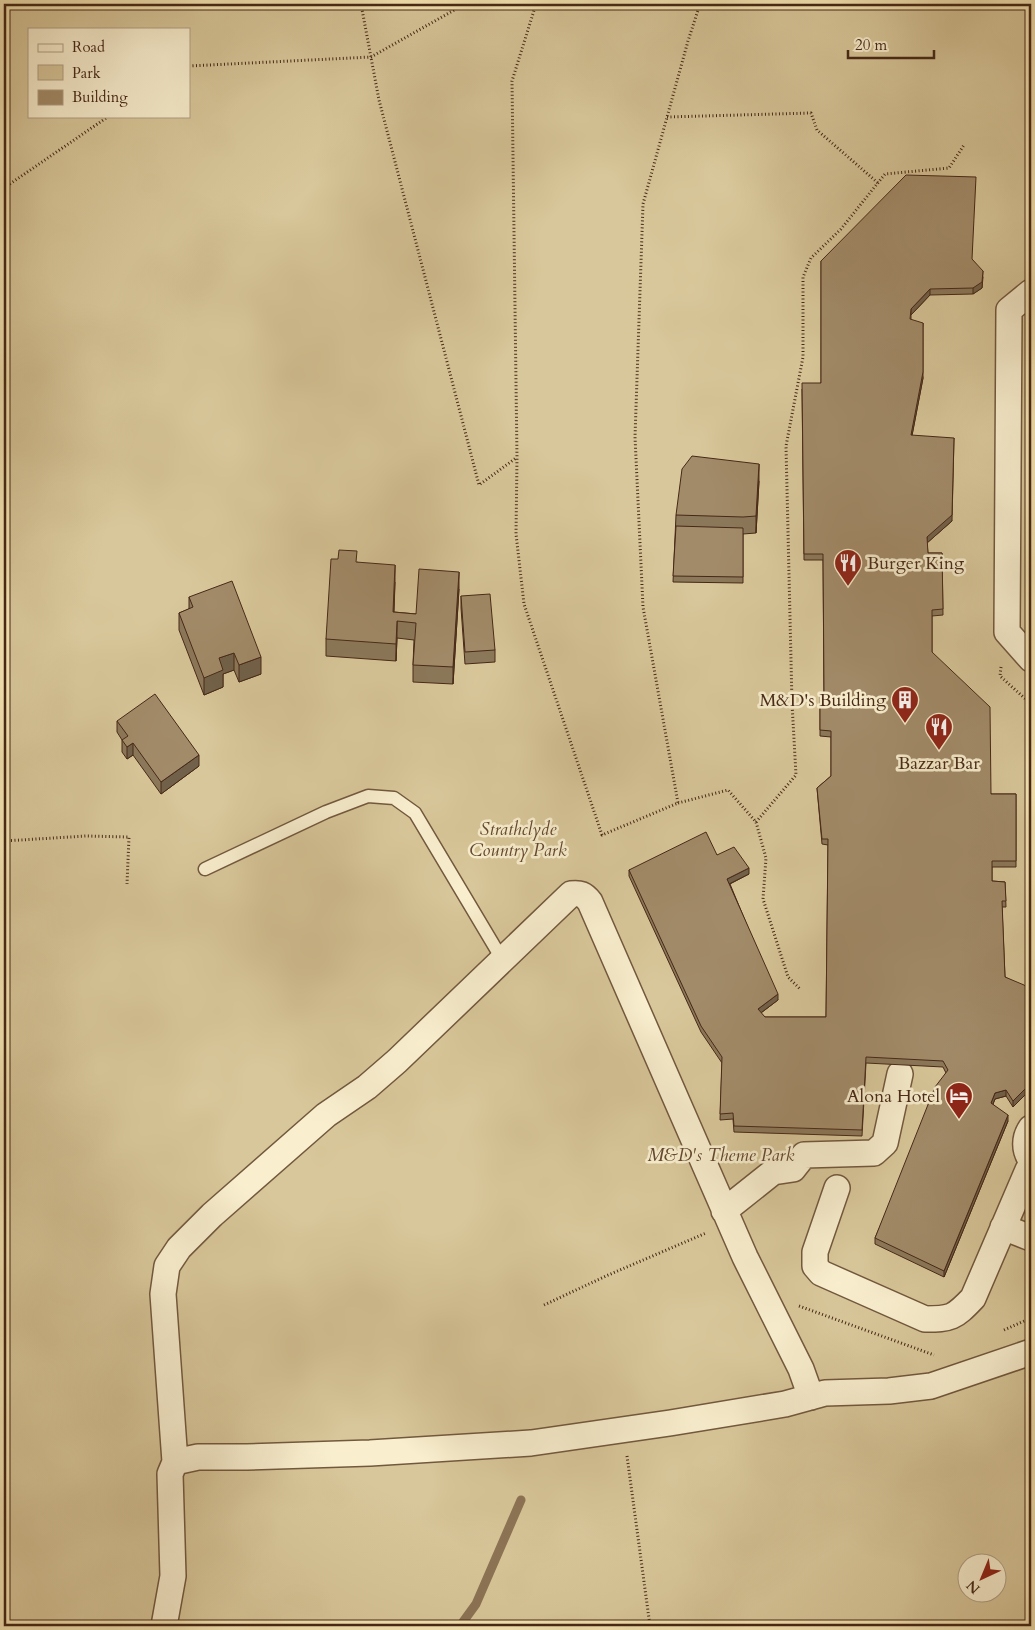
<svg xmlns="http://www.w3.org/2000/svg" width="1035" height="1630" font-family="Cardo,serif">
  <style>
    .green { fill: #d8c79a; stroke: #8f7858; fill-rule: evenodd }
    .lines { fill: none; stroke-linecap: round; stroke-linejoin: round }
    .stream { stroke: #8c7455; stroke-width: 9 }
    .lane-casing { stroke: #72583e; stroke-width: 15 }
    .street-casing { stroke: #72583e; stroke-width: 28 }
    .path { stroke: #462817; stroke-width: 3; stroke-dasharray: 1 2.5; stroke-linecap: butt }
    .lane { stroke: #f9efcf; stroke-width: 12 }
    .street { stroke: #f9efcf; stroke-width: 25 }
    .wall { fill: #8b785a; stroke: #462817 }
    .shaded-wall { fill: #71614a; stroke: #462817 }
    .building { fill: #a28b69; stroke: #462817 }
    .labels { text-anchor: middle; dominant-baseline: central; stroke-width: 5; stroke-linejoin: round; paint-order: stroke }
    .poi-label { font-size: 18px; fill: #462817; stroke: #f9efcf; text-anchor: end }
    .park-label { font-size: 18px; font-style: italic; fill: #634831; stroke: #f9efcf }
  </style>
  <rect width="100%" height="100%" fill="#f6e7b5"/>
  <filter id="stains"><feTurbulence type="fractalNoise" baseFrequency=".004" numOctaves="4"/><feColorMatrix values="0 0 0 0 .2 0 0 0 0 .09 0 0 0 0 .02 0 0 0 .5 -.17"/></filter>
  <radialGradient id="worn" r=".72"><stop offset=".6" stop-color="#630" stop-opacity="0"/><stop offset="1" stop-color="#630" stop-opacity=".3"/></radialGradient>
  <!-- green -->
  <path class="green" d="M4,4H1031V1626H4ZM29,29H189V116H29ZM968,1562H998V1592H968Z"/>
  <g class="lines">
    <!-- stream -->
    <path class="stream" d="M460,1626L476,1604L521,1500"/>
    <defs>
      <path id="lane" d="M205,869L326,812L368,796L394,798L415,813L502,959"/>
      <path id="street" d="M1031,292L1009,310L1007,632L1031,659
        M1031,1128C1024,1138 1024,1150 1031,1160
        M837,1188L815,1252V1266L821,1273L925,1319C951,1319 954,1318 973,1298L1028,1170L1031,1166
        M724,1211L773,1172L793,1169L804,1155L874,1153L885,1143L900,1074
        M1003,1227L1031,1238
        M175,1462L163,1294L167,1266L179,1248L212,1215L326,1115L367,1087L397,1061L571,894C580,893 584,894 590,902L745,1257L801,1369L811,1397
        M164,1626L173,1576L170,1474L175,1462L198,1457H247L370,1453L531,1443L670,1423L785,1404L825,1393L889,1391L931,1386L1031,1352"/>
    </defs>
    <!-- lane casing -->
    <use href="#lane" class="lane-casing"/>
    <!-- street casing -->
    <use href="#street" class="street-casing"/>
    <!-- path -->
    <path class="path" d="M361,4L379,100L479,485L516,458
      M536,4L512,81L517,458L516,534L524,604L602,835L678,803L643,607L635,437L643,204L688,41L700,4
      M189,66L371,57L465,4
      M667,117L811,113L817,130L878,183
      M4,188L109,116
      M1001,667L1000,676L1031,704
      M678,803L728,790L756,822L766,858L763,899L788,977L800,989
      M756,822L796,775L792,703L786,446L803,357V277L811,258L841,229L885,174L949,168L964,145
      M4,841L86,836L129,837L127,884
      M544,1305L606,1276L706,1233
      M799,1306L934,1355
      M1004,1330L1031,1318
      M627,1456L650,1626"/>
    <!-- lane -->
    <use href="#lane" class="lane"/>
    <!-- street -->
    <use href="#street" class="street"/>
  </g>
  <!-- wall -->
  <path class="wall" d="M972,259L983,277L982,288L973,294L930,295L911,315V319L923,378L912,435L952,521L927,543L928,553H942L943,615L932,616V652L991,794H1016V867H992V881L1005,882L1006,907H1002L1005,977L1031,991V1009L1029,1012L1031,1015V1089L1013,1107L1006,1096L995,1099L993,1104L1008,1121L944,1277L875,1244V1238L946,1073L943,1067L866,1063L862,1136L734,1132L733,1119L720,1120L722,1063L701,1032L629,876V870L717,855L749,874L730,884L778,1000L761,1013L765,1017H826L828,845L822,844L817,788L831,776V737L820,736V694L824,693L823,560H804L802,389L821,383V261Z
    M759,481L756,533L743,534V583L673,582L676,515Z
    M357,562L395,582L394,612L416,614L459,589L453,684L413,682V665L414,640L397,638L396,661L326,656V639Z
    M461,596L495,650V662L465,664L461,608Z
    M189,597L261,674L239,682L234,670L223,674V687L204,695L179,630V613L189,609Z
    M117,721L199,766L161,794L133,755L127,759L122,752V740L117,732Z"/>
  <!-- shaded-wall -->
  <path class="shaded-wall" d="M983,271L982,288L973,294V288Z
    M930,289V295L911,315V309Z
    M923,323V378L911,441V435Z
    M954,438L952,521L927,543V537Z
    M759,464V481L756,533V516Z
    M395,565V582L393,629V612Z
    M459,572V589L453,684V667Z
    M397,621V638L396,661V644Z
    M234,653V670L223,674V687L204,695V678L219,658Z
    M261,657V674L239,682V665Z
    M133,743V755L127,759V747Z
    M199,755V766L161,794V782Z
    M749,868V874L727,885V879Z
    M778,994V1000L758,1015V1009Z
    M1031,1003V1009L1026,1015V1009Z
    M1031,1083V1089L1013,1107V1101Z
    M1006,1090V1096L995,1099L991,1109V1103L995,1093Z
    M1008,1115V1121L944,1277V1271Z"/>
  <!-- building -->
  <path class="building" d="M906,175L976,177L972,259L983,271L982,282L973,288L930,289L911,309L910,319L923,323V372L911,435L954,438L952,515L927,537L928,553H942L943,609L932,610V652L990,707L991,794H1016V861H992V881L1005,882L1006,901H1002L1005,977L1024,985L1031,991V1003L1026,1009L1031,1015V1083L1013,1101L1006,1090L995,1093L991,1103L1008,1115L944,1271L875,1238L935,1087L948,1070L943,1061L866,1057L862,1130L734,1126L733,1113L720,1114L722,1057L701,1026L629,870L706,832L717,855L734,847L749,868L727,879L778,994L758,1009L765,1017H826L828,839H822L817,788L831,776V731L820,730V694L824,693L823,554H804L802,383H821V261Z
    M692,456L759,464L756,516L743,517L676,515L682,469Z
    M676,526L743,528V577L673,576Z
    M339,550L357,551L356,562L395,565L393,612L416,614L419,569L459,572L453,667L413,665L416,623L397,621L396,644L326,639L331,559H338Z
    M232,581L261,657L239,665L234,653L219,658L223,670L204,678L179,613L193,607L189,597Z
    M490,594L495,650L465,652L461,596Z
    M155,694L199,755L161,782L133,743L127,747L122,740L128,736L117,721Z"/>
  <!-- icons -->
  <defs>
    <symbol id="restaurant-pin" viewBox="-11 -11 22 30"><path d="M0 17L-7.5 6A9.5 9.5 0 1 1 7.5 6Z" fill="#8f2418" stroke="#f9efcf"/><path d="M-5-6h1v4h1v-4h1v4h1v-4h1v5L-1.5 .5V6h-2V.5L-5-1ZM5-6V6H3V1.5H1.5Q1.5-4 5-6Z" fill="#fff"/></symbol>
    <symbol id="building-pin" viewBox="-11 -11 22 30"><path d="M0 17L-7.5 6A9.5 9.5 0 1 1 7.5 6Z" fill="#8f2418" stroke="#f9efcf"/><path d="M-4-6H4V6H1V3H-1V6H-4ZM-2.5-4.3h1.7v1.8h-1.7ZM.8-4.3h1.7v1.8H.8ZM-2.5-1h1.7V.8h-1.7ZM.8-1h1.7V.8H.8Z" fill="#fff"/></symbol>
    <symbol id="hotel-pin" viewBox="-11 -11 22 30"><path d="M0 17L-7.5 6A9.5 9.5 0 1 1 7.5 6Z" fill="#8f2418" stroke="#f9efcf"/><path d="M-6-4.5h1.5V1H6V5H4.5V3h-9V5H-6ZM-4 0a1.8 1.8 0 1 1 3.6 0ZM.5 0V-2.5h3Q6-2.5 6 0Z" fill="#fff"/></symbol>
  </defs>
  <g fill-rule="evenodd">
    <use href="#restaurant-pin" x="832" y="547" width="32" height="43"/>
    <use href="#building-pin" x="889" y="684" width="32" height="43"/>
    <use href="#restaurant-pin" x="923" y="711" width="32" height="43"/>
    <use href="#hotel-pin" x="943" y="1080" width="32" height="43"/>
  </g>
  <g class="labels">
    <!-- poi labels -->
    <g class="poi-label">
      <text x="867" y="563" text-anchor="start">Burger King</text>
      <text x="886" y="700">M&amp;D's Building</text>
      <text x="939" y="763" text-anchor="middle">Bazzar Bar</text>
      <text x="940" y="1096">Alona Hotel</text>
    </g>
    <!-- park labels -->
    <g class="park-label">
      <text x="518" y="829">Strathclyde<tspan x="518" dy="21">Country Park</tspan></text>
      <text x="721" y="1155">M&amp;D's Theme Park</text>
    </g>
  </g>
  <!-- margin -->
  <rect width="1035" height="1630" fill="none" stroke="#f6e7b5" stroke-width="20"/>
  <rect x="5" y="5" width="1025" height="1620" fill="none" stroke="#462817" stroke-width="2.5"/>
  <rect x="10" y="10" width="1015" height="1610" fill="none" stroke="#462817"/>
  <!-- legend -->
  <rect x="28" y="28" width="162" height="90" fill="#f9efcf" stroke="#b19f85"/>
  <rect x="38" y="44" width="25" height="8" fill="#f9efcf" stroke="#b19f85"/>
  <text x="72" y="52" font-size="15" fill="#462817">Road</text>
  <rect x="38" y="65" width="25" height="15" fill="#d8c79a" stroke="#b19f85"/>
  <text x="72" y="78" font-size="15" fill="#462817">Park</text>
  <rect x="38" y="90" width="25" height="15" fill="#a28b69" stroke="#b19f85"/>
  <text x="72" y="102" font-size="15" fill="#462817">Building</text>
  <!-- north arrow -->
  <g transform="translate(982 1578) rotate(224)"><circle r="24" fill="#f9efcf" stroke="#b19f85"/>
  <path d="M0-4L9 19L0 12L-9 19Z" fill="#8f2418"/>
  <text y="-8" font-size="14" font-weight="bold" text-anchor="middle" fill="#462817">N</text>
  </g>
  <!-- scale -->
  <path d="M848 50v8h86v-8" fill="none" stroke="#462817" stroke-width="2.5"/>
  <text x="855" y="50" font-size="15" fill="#462817" stroke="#f9efcf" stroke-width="4" paint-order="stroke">20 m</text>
  <rect width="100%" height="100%" filter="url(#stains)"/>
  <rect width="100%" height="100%" fill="url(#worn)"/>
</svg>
